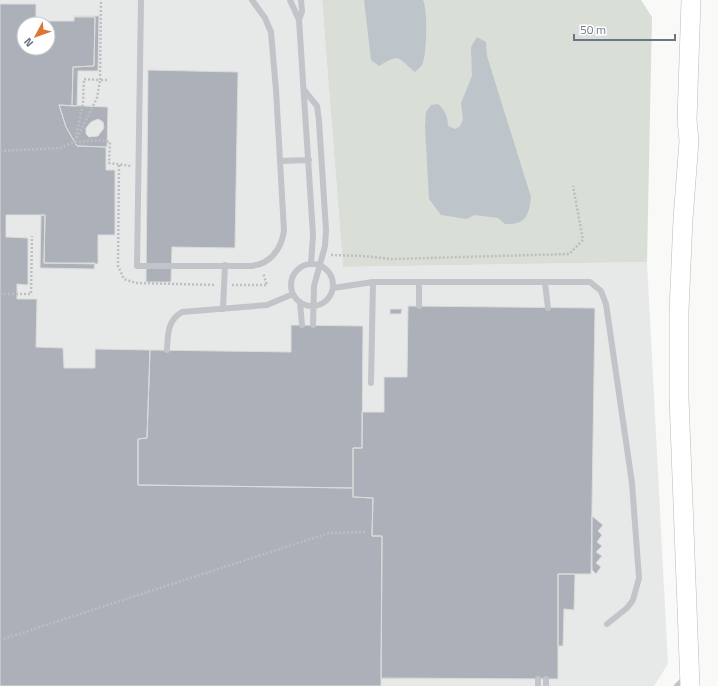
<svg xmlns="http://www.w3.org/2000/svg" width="718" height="686" font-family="'Titillium Web',sans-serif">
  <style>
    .built { fill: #e7e9e9; fill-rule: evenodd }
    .green { fill: #d9ded7 }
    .water { fill: #bdc5cb }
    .building { fill: #acb1b9; stroke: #dbdbda; fill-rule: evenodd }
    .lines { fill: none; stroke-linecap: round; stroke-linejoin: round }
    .primary-casing { stroke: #b7babf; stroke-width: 20 }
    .path { stroke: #bcbec1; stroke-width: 2.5; stroke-dasharray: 2 2; stroke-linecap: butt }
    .service { stroke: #c1c4c9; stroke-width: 6 }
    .primary { stroke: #fff; stroke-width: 19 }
    .service-bridge { stroke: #c1c4c9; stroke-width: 6 }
  </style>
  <rect width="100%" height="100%" fill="#f9faf8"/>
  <!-- built -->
  <path class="built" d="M0,0H322L343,267L647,262L668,664L654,686H0ZM24,24H48V48H24Z"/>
  <!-- green -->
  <path class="green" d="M322,0H641L652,17L647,262L343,267Z"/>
  <!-- water -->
  <path class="water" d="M364,0H423C428,9 427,56 422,65C420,68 417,70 415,72C397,57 400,53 379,66L371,60Z
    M477,37L486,42L487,56L531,197C529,215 526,225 505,224L498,218L474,215L467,219L441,215L429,199L425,127L426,112L431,105L438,104C445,110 448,117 448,126L455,129L460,126L463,120L461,103L472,76L471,47Z"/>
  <!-- building -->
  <path class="building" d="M0,4H36V21H74V17H95L94,66L73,67L72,106L59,105L66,127L77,146L106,147V170H115V235H98V264L44,263L45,215H6V237L28,238V285L17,284V299H37L36,347L63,348L64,368H95V349L150,350L147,438L138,439V485L353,488V497L373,498L372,536H382L381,686H0ZM24,24H48V48H24Z
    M74,16H99L98,71H78L77,106H72L73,67L94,66L95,17Z
    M148,70L238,72L235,248L172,247L171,282H146Z
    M59,105L108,107L107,147L77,146L66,127ZM98,119L103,122L104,128L98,136L89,137L86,134V128L91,122Z
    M41,215H45L44,263H95L94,269L40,268Z
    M408,306L595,308L591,574H558V679L381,678L382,536H372L373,498L353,497V448H362V412H384V377H407Z
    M390,309H402L401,314H390Z
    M291,325L363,326L362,448H353V488L138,485V439L147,438L150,350L291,352Z
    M592,516L603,525L598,531L602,535L597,542L602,546L596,552L602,556L596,563L601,567L596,574L592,570Z
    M558,574H575L574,610L564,609L563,646H558Z"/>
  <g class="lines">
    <defs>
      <path id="primary" d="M690,686L679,398V311L683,219L689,141L687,120L691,0"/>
    </defs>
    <!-- primary casing -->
    <use href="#primary" class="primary-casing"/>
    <!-- path -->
    <path class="path" d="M77,138L97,98L100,80H108
      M75,142L83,103L84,79L100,80L101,0
      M0,151L60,148L75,142L99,140L110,142L109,163L131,166
      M119,165L118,266L124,279L136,283L215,285
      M331,255L363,256L392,259L569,254L583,240L573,186
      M232,285H267L263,273
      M0,294H31L32,236
      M0,640L329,533L367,532"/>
    <!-- service -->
    <path class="service" d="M141,0L137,266H251C270,264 281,250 284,231L276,90L271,32L265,18L252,0
      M290,0L299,20
      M301,0L302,11L299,20L313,235L311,264
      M304,90L317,106L319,121
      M280,161L309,160
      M291 285a21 21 0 1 1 42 0a21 21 0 1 1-42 0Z
      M419,282V306
      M545,283L548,308
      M333,288L373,282H590L601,291L606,304L632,483L639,578L633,600L627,608L607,624
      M300,302L302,325
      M223,309L225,265
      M167,350C168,334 167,321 182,312L267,305L293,294
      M371,383L373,282
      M538,679V686
      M546,679V686
      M677,686L686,677"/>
    <!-- primary -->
    <use href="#primary" class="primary"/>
    <!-- service-bridge -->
    <path class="service-bridge" d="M313,325L314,286L325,246L326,230L319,121"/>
  </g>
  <!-- north arrow -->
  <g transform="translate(36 36) rotate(229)"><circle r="19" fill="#ffffff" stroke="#c3c8cf"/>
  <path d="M0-3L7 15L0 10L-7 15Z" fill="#dc7635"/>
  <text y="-6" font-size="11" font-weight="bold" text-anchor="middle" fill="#6a7687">N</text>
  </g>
  <!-- scale -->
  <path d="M574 34v6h101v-6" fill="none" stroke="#6a7687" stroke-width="2"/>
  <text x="580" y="34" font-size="12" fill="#6a7687" stroke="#ffffff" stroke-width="3" paint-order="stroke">50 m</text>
</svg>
